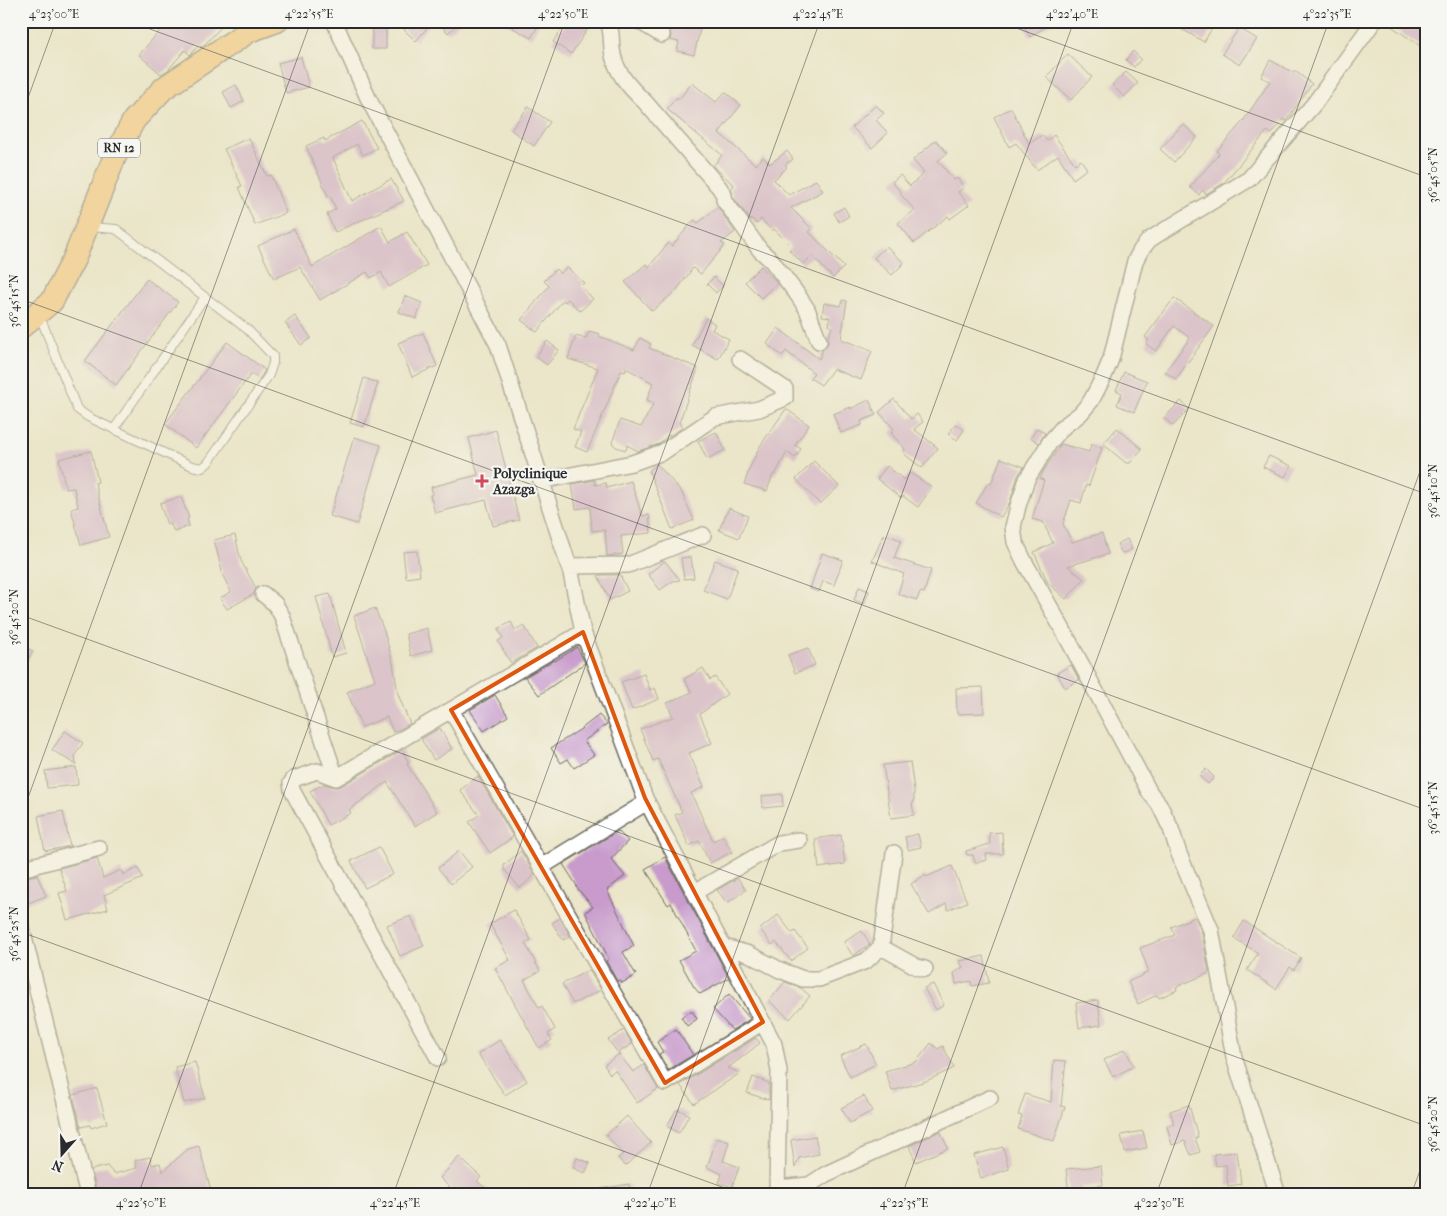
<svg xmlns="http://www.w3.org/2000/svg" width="1447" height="1216" font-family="'IM FELL French Canon',serif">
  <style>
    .building { fill: #c89bcc }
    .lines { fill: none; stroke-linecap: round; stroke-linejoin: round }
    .lane-casing { stroke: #6e6c62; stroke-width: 10 }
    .street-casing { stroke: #6e6c62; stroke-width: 18 }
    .primary-casing { stroke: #6e6c62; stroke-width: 25 }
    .lane { stroke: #fff; stroke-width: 8 }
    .street { stroke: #fff; stroke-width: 15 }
    .primary { stroke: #fabe6e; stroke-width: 22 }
    .marked { fill: none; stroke: #df570e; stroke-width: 4; stroke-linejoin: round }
    .ticks { fill: none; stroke: #2b2b2b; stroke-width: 1; stroke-opacity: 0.45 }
    .poi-dot { fill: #d1495b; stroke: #f6f6f2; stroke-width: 2 }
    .labels { text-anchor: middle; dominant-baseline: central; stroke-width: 4.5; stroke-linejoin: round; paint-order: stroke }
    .shield { fill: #f6f6f2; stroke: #686867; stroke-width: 1 }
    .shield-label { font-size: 12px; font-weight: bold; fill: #2b2b2b }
    .poi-label { font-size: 14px; font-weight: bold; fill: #2b2b2b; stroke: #f6f6f2; text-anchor: start }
    .neatline { fill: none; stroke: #2b2b2b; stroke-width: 2 }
    .ticks-label { font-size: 12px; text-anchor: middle; fill: #2b2b2b }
  </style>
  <rect width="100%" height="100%" fill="#f6f6f2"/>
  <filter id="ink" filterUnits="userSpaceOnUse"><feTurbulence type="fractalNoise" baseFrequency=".02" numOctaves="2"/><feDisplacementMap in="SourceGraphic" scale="10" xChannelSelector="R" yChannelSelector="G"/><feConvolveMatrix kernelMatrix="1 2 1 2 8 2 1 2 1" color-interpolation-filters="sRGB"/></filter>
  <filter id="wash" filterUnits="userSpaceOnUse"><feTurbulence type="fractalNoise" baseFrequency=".0096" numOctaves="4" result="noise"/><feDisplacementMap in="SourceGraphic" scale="20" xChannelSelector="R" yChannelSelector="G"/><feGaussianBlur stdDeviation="1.12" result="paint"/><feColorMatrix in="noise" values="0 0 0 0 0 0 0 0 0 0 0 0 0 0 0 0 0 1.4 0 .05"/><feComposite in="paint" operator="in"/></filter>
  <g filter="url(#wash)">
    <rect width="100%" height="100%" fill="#ebe6c9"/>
    <g id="blocks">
      <!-- building -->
      <path class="building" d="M168,21H227L203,46L201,47L199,45L190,55L185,50L168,70L161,74L139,55Z
        M412,21H433L416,41L404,30Z
        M437,21H461L448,33Z
        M501,21H541L531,38Z
        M567,21H593L571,54L553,42Z
        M683,21L701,25L694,55L677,51L679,42L670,40L671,35L667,26L681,30Z
        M1021,21H1055L1030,37Z
        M1168,21H1216L1204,42Z
        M1384,21H1426V50Z
        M372,28L386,29V49H372Z
        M1239,28L1257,39L1240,65L1222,54Z
        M1133,51L1141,59L1134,67L1126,60Z
        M1068,54L1092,77L1071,100L1046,77Z
        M301,57L309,87L286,93L278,63Z
        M1270,60L1294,73L1295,71L1312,84L1286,121L1283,119L1272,134L1267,131L1224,183L1206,194L1202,190L1199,195L1190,187L1219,154L1217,151L1244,120L1270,81L1261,77Z
        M1126,72L1138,83L1124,97L1112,85Z
        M692,83L716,102L725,92L741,105L719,133L756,165L763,157L770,164L787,151L793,159L785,165L787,167L774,180L789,195L816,180L823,191L791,208L812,229L809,232L844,267L833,278L812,256L803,264L789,250L792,247L774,229L772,231L761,219L757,224L752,219L750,220L733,197L731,189L734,185L713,166L722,155L667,109L677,97L679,99Z
        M236,85L244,101L231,108L223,92Z
        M876,105L884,113L876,120L888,133L872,148L852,127Z
        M528,107L550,122L534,146L511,130Z
        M1011,108L1029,144L1042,135L1047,141L1054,135L1075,164L1081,160L1087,169L1073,179L1058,155L1037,170L1016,143L1009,147L994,117Z
        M362,121L377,148L363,155L357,144L333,158L352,201L391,179L404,201L335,232L327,214L336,209L330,196H328L306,146L324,138L325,141Z
        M1183,124L1197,137L1174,162L1160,149Z
        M249,138L267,176L271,175L286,213L255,225L239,187L242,186L224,149Z
        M936,140L947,153L938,161L954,180L957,178L964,187L958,192L969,205L950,219L948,216L914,243L898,223L915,210L900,194L902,193L892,182L900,175L910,186L924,173L913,160Z
        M718,207L735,232L721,243L725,245L701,274L693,268L676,291L652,311L625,282L646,264L649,267L668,243L672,246L694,220L698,223Z
        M844,207L849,216L839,222L834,213Z
        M381,226L390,242L407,232L427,265L389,287L381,272L371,278L367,272L320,300L300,267L274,279L258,246L294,229L312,267Z
        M886,246L904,263L892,275L874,258Z
        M761,266L777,283L761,298L745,282Z
        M567,267L584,283L581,286L593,299L580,311L568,299L565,302L563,300L537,332L521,320L549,286L544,281L556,269L560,274Z
        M714,277L723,286L716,293L707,284Z
        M147,279L178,302L116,385L85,361Z
        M405,296L422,303L416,319L399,312Z
        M1174,298L1214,326L1176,379L1165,372L1190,338L1174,326L1156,351L1146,344L1149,340L1145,337Z
        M843,300L847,301L841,339L872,351L861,380L833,369L821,385L810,378L814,373L786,351L782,356L767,344L778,328L819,359L823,349L828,343V338L832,327L829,326L830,317L822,316L824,303L841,306Z
        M295,316L311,338L301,345L285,323Z
        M706,318L715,324L712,330L729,339L718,359L692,345Z
        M589,331L600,334L599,336L634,350L640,338L651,344L649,348L698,368L679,423L682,425V428L669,436L668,435L659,444L638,451L627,445L626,450L616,447L612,443L620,420L641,427L654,403L647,400L653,383L626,368L625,372L621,371L587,452L575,447L581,432L573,429L598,368L568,359L576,336L586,339Z
        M423,333L437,366L412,377L398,343Z
        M547,341L559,350L547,365L536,357Z
        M227,342L265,370L260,379L251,374L196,448L165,424Z
        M1124,372L1147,381L1134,412L1117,405L1122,393L1116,390Z
        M364,378L378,383L364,427L350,423Z
        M894,399L911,419L917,414L923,422L914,429L938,448L922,468L903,453L905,449L891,433L894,429L879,412Z
        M869,400L876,415L861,421L862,425L841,433L833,414L851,407L850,409Z
        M1181,401L1189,409L1173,426L1164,418Z
        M786,409L809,425L795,445L801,449L795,458L787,452L775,475L773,474L767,491L744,484L751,465L760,446Z
        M956,424L964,430L957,440L948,434Z
        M1037,428L1045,433L1039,443L1031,438Z
        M1117,428L1142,449L1130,463H1126L1103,444Z
        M496,430L519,520L493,526L486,500L435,513L430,495L433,494L431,487L478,475L469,438Z
        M716,432L725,450L707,459L698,441Z
        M354,437L381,445L357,524L330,516Z
        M1061,444L1089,452L1091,444L1102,448L1089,486L1086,485L1081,503L1071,500L1063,524L1072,542L1102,533L1108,554L1068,566L1084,579L1066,599L1048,583L1034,552L1053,543L1043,522L1032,519L1044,480L1040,479L1043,472Z
        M91,451L98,482L95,483L109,537L81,545L71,509L78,507L74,488L66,489L59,459Z
        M1269,456L1291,466L1285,477L1263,467Z
        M1001,458L1024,467L1018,476L1010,502L1001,517L976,503L988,483L991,484Z
        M814,461L839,486L820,504L796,479Z
        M657,464L681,491L694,520L672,529L649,471Z
        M887,466L904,480L910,473L932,487L918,507L903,496L901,498L877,479Z
        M595,480V485L606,483L607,488L631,481L642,516L649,515L651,533L621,536L623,554L607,556L605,530L592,531L590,507L576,509L572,484Z
        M181,497L189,518L187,519L189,526L174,532L171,524L167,525L160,503Z
        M729,508L748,516L739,538L719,530Z
        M884,534L901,540L894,558L931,570L924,593L920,592L917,600L898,594L904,574L872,561Z
        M235,535L241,561L256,588L254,594L227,609L220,598L231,592L221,572L222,571L214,540Z
        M1127,539L1132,549L1122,554L1117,544Z
        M417,551L420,576L406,578L403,552Z
        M822,553L843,560L834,585L823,581L819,592L810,589Z
        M691,557L694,578L684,579L681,558Z
        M715,560L738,568L727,599L703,590Z
        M665,561L680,580L673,581L660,590L648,574Z
        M601,575H620L628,591L610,600L598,576Z
        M859,587L869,591L864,604L854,600Z
        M330,594L346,653L332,657L316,597Z
        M375,608L384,631L393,663L398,694L410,724L393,732L387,717L362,727L347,692L375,680L354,616Z
        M511,622L515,630L524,625L537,648L511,663L498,641L503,638L498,629Z
        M427,628L432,650L411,656L406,634Z
        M21,645L33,651L21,671Z
        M577,647L585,663L539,695L525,677L554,660L555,661Z
        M808,648L815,665L795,673L788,655Z
        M1071,665L1079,680L1065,688L1057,673Z
        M703,668L710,680L715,677L727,694L700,714L712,743L689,753L704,787L691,793L713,841L723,836L732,852L710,863L699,841L689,846L675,815L682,812L658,759L653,761L640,729L673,717L667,703L692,692L684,679Z
        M644,674L650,690L655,688L659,699L632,710L621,682Z
        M983,687L984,713L957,714L956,688Z
        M495,695L508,716L484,731L470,710Z
        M599,715L607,724L584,741L594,755L574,768L568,759L561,763L551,748L581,729Z
        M440,728L452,749L434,760L421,739Z
        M65,731L83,743L75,755L76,765L52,750Z
        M402,750L409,763L407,764L437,812L415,826L387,782L349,810L351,813L328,825L310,791L324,784L335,787L341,786Z
        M910,762L914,790V803H912L914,815L891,818L883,765Z
        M76,767L78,785L47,788L45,771Z
        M1206,769L1214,777L1208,784L1199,776Z
        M478,776L513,837L490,853L469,822L479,815L460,790Z
        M782,794L783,806L763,808L762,796Z
        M63,811L70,846L45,851L38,816Z
        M618,831L628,841L611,859L625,876L607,890L634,946L623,952L636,975L622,983L620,980L617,981L606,961L609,959L585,912L593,907L576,887L577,886L563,864Z
        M1002,832L1003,854H986L987,860L975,863L973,855H967L966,851L990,844L989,833Z
        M918,834L921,847L908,850L905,837Z
        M841,835L845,864L819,868L815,839Z
        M379,847L393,874L365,888L351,861Z
        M459,851L472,867L451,884L438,868Z
        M521,851L535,875L520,888L504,869V865Z
        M665,857L729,978L700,994L694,987L679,960L696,951L671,903L668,905L645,869Z
        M97,858L103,878L121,870L123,875L138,868L143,878L104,895L108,909L67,920L59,893L67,891L59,868Z
        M952,866L967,902L948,910L946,904L929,914L911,884L925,875L926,877Z
        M37,875L46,896L25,904L21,895V878Z
        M738,878L746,890L727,903L717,890Z
        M514,910L531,940L525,943L540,971L524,980L539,1008L542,1006L555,1029L548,1034L552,1040L539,1048L495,968L510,960L490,924Z
        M778,915L792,933L795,931L808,948L791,961L776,942L772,945L760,929Z
        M411,916L424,946L400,956L387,925Z
        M1195,917L1202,933L1209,973L1176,987L1177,990L1159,998L1157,995L1138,1004L1128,982L1149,972L1140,948L1175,935L1171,927Z
        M560,918L570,936L563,940L552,923Z
        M1244,921L1301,958L1294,970L1290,967L1276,989L1247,970L1258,953L1234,938Z
        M862,931L870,944L853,956L844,942Z
        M984,956L989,983L972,986L971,981L956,984L954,973L963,967L959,961Z
        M589,970L601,990L573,1004L562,984Z
        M785,982L801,988L810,996L790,1019L769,1001Z
        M933,984L944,1005L936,1010L924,988Z
        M729,994L750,1019L732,1030L713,1009Z
        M1098,1000L1101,1025L1079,1028L1076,1003Z
        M689,1012H693L697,1019L687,1026L681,1017Z
        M676,1029L693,1055L668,1070L659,1054L663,1052L657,1042Z
        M624,1030L632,1044L618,1053L608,1040Z
        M756,1038L760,1043L728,1068L740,1073L694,1104L680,1085Z
        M500,1040L527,1081L505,1095L478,1054Z
        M931,1043L938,1049L943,1046L954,1068L926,1081L892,1091L885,1071L916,1062Z
        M866,1044L876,1064L850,1077L840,1056Z
        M1125,1049L1134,1066L1113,1077L1104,1060Z
        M619,1054L633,1072L644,1065L658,1089L637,1103L615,1070L610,1074L604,1065Z
        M1054,1060L1066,1061L1061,1106L1065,1107L1054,1141L1018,1129L1022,1116L1018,1115L1025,1094L1051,1102Z
        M195,1062L205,1098L184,1103L175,1067Z
        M753,1077L769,1083V1100L747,1093Z
        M97,1088L107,1123L91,1128L90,1125L81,1127L73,1095Z
        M864,1096L872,1111L850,1123L841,1108Z
        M1189,1105L1198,1137L1195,1138L1200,1152L1191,1155L1185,1141L1172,1145L1167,1126L1174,1124L1170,1111Z
        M676,1110H680L689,1115L679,1133L667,1126Z
        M627,1116L651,1143L625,1166L618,1158L623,1154L606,1135Z
        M940,1131L948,1148L916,1162L909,1146Z
        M1143,1131L1147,1148L1125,1152L1121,1135Z
        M815,1136L819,1154L799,1158L795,1168L791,1140Z
        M717,1138L729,1142L723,1161L739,1167L732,1187L719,1183L722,1174L707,1167Z
        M199,1146L212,1195H98L91,1170L107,1166L114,1174L137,1168L135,1160L150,1157L152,1165L160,1163L162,1172L188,1149Z
        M1003,1147L1009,1169L981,1178L974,1155Z
        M1237,1152L1241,1184L1228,1186L1226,1165L1216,1166L1214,1154Z
        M459,1157L481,1177L477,1181L494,1195H458L440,1178Z
        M577,1158L590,1163L585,1173L573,1168Z
        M1101,1166L1103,1185L1081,1187L1082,1195H1069L1066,1169Z
        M629,1184L630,1195H601L600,1189Z"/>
    </g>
  </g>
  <g filter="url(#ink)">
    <use href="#blocks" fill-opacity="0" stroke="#6e6c62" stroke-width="1"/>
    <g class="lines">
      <defs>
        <path id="lane" d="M39,314L77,409L88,417L192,466L202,468L208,463L269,375L273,363V356L247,329L116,229L90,227
          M114,429L205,297"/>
        <path id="street" d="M334,21L369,100L498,345L571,573L583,632L645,798L774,1044L779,1071L777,1195
          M608,21C612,31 611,39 612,49C614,71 630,88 645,102L719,187L724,195V200L760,250L772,261L797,294L807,309L819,341
          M639,21L662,35
          M541,481L632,463L663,452L715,417L759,409L785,398V389L740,359
          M569,566L628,565L703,535
          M263,594L275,604L282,616L336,778
          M451,710L665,1083L763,1022
          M336,778L317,771L294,779L291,783L292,790L438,1058
          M336,778L583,632
          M541,867L647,802
          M21,869L99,848
          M695,892L779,843L799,840
          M21,925L88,1195
          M724,947L749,954L780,970L803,979H819L848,968L866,961L881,947L894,853
          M881,947L917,967L925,969
          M777,1188L809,1185L826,1174L990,1098
          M1278,1195L1234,1057L1211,930L1179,854L1171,829L1159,804L1150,793L1063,630L1024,561L1015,542L1013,527L1018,506L1027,479L1050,442L1064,426L1080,414L1091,401L1104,376L1111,359L1135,261L1141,250L1149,240L1160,233L1249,179L1314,104L1374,21"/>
        <path id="primary" d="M21,327L52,301L74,259L115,156L134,120L164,88L249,31L277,21"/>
      </defs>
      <!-- lane casing -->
      <use href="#lane" class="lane-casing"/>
      <!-- street casing -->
      <use href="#street" class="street-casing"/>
      <!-- primary casing -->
      <use href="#primary" class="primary-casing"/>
      <!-- lane -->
      <use href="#lane" class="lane"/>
      <!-- street -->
      <use href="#street" class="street"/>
      <!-- primary -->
      <use href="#primary" class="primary"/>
    </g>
  </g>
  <!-- marked area -->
  <path d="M0 0H1447V1216H0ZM583,632L645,798L763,1022L665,1083L451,710Z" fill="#ebe6c9" fill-opacity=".55" fill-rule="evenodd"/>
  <path class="marked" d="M583,632L645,798L763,1022L665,1083L451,710Z"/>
  <!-- ticks -->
  <path class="ticks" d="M128,21L1426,494M997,21L1426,177M21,117L56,21M21,299L1426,810M21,615L1426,1126M21,817L311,21M21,932L744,1195M138,1195L565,21M393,1195L820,21M647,1195L1074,21M902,1195L1329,21M1156,1195L1426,455M1411,1195L1426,1154"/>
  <!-- markers -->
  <path class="poi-dot" d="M479.5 473.5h5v5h5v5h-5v5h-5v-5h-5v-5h5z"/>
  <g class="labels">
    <!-- shield labels -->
    <rect class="shield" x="98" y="138.5" width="42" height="19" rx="4"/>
    <g class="shield-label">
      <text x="119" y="148">RN 12</text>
    </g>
    <!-- poi labels -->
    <g class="poi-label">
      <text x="493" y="473">Polyclinique<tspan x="493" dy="16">Azazga</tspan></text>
    </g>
  </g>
  <!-- margin -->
  <rect width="1447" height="1216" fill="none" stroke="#f6f6f2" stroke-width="55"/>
  <!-- north arrow -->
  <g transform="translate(62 1154) rotate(200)" stroke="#f6f6f2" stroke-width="4" paint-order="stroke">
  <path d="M0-4L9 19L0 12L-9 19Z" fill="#2b2b2b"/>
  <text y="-8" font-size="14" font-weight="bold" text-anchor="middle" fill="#2b2b2b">N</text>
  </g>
  <rect x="28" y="28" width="1392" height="1160" class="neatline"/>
  <g class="ticks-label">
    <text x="54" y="18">4°23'00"E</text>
    <text x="309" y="18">4°22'55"E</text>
    <text x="563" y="18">4°22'50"E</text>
    <text x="818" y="18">4°22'45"E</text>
    <text x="1072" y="18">4°22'40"E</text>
    <text x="1327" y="18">4°22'35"E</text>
    <text transform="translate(1433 175) rotate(-90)" y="4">36°45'05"N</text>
    <text transform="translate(14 301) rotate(-90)" y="4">36°45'15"N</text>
    <text transform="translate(1433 491) rotate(-90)" y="4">36°45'10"N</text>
    <text transform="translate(14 617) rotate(-90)" y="4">36°45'20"N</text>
    <text transform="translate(1433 808) rotate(-90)" y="4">36°45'15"N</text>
    <text transform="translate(14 934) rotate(-90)" y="4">36°45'25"N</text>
    <text transform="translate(1433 1124) rotate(-90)" y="4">36°45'20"N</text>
    <text x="141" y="1207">4°22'50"E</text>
    <text x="395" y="1207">4°22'45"E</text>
    <text x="650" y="1207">4°22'40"E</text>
    <text x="904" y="1207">4°22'35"E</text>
    <text x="1159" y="1207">4°22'30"E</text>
  </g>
</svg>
